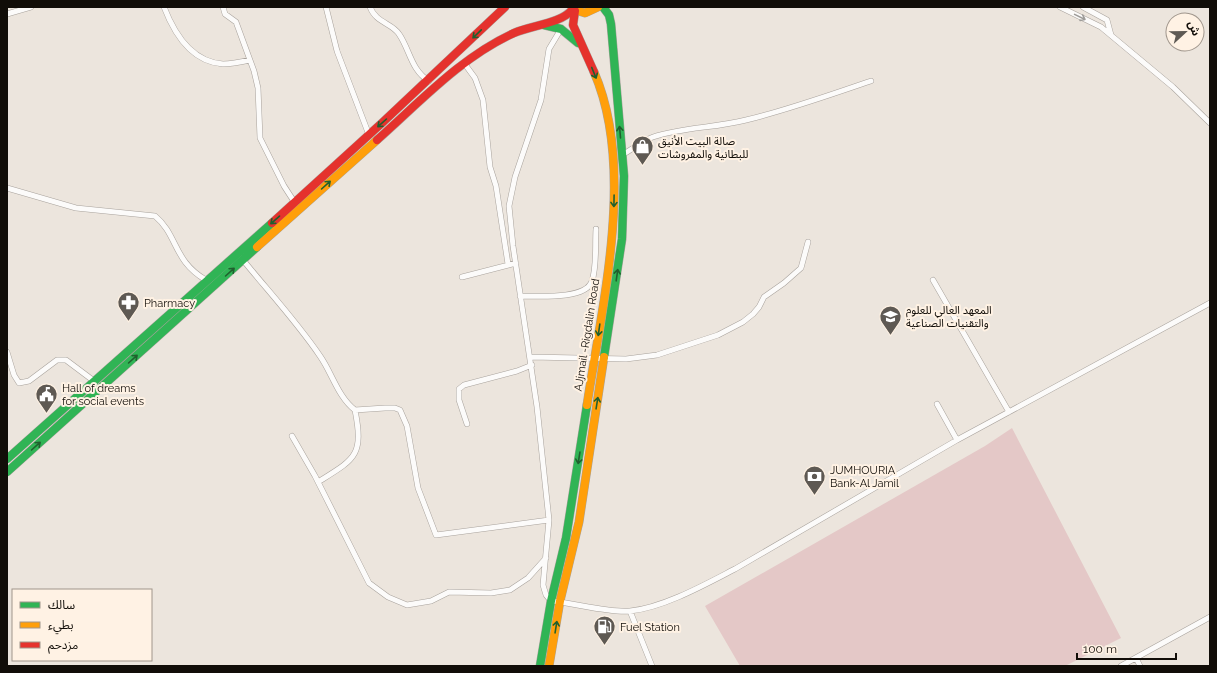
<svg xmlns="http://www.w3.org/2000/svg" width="1217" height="673" font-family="Raleway,'Noto Sans Arabic',sans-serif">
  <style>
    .green { fill: #e4c8c7 }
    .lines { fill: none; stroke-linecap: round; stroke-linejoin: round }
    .street-casing { stroke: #a8a29c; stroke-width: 6 }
    .fast-casing { stroke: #a8a29c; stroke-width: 9 }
    .slow-casing { stroke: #a8a29c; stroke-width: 9 }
    .jam-casing { stroke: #a8a29c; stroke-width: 9 }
    .street { stroke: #fcfbfa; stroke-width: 5 }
    .fast { stroke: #30b455; stroke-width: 8 }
    .slow { stroke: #ff9f0a; stroke-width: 8 }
    .jam { stroke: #e5322d; stroke-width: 8 }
    .oneway { stroke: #9e9c99 }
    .oneway2 { stroke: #20602e }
    .labels { text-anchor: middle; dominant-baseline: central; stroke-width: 4; stroke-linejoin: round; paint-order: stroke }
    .poi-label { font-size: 11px; fill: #110d08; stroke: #fff2e4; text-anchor: start }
    .street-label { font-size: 11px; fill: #110d08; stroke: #fff2e4 }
  </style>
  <rect width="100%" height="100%" fill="#ece5dd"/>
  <!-- green -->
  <path class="green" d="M1012,428L1121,638L1065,666H740L705,606L985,446Z"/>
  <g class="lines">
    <defs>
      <path id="street" d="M164,7C174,33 191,62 223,64C232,64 241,62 250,60
        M223,7L225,14L236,22L254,71L258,88L260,138L284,186L295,203
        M326,7L337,51L369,135
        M370,7C376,23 392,23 399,34C410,50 411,70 429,81
        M1060,7L1101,27L1173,87L1210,123
        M1083,7L1107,20L1111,35
        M7,14L31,7
        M561,29L549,49L541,100L515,177L509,206L513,246L537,407L549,520L543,585L546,595L551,601C575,603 607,613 630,611C663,608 706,584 735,569L957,440L1210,303
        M464,63L475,78L483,100L490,167L496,186L508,264
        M622,155C633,149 641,141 653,137C683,127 715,128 746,120C788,110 829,95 871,81
        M7,188L76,208L155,216C178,235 173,261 206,280
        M243,260C269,292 297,322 320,356C332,373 338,397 355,410L385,408H395L400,410L407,426L418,488L436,535L549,520
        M462,277L516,263
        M933,280L1009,412
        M520,296C537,296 586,300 592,281C597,266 595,246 596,229
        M7,352L14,375L19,383L29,381L57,360H66L94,381
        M531,357L626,359L657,355L718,335L743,322L753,314L759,307L764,297L784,283L801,268L808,242
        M937,404L957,440
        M467,424L459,400V389L464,385L517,371L532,365
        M292,436L315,476L369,583L388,597L407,605L431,601L449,592L491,593L510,590L528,578L546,558
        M318,482C355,459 364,456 355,410
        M630,611L652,666
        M1136,658L1140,666
        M1121,666L1210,617"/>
      <path id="fast" d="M603,7L609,15L611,24L624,176L622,239L604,357
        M544,25L561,29L578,43
        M7,459L272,223
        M7,472L257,247
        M540,666L551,601L566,538L587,405"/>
      <path id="slow" d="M572,9L585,13L598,7
        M257,247L377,140
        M587,405C602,305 636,168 594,72
        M549,666L560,601L579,522L604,357"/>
      <path id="jam" d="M575,11L573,25L594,72
        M377,140C420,102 461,57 514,33C531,25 560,24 572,10
        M272,223L383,122L505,7"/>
    </defs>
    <!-- street casing -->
    <use href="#street" class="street-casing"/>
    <!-- fast casing -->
    <use href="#fast" class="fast-casing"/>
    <!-- slow casing -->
    <use href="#slow" class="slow-casing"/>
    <!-- jam casing -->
    <use href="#jam" class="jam-casing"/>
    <!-- street -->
    <use href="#street" class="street"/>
    <!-- fast -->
    <use href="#fast" class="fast"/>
    <!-- slow -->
    <use href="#slow" class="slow"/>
    <!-- jam -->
    <use href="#jam" class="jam"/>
  </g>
  <!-- one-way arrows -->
  <defs><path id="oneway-shaft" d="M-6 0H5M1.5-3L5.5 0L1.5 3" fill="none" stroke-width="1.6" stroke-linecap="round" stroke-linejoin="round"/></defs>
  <use class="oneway" href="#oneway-shaft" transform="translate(1080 17) rotate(26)"/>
  <g class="oneway2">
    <use href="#oneway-shaft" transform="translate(477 34) rotate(136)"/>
    <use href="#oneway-shaft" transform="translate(594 73) rotate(68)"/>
    <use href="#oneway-shaft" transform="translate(382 123) rotate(138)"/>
    <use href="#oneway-shaft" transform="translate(620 132) rotate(-95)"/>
    <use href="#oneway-shaft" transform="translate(326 185) rotate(-42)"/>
    <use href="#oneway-shaft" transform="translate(614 201) rotate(91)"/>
    <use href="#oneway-shaft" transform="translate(275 220) rotate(139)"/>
    <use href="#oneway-shaft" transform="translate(230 272) rotate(-42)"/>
    <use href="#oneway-shaft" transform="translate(617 275) rotate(-82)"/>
    <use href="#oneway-shaft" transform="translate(599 330) rotate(98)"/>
    <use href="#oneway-shaft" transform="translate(133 359) rotate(-42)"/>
    <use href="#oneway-shaft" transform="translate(597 403) rotate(-81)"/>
    <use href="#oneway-shaft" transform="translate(36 446) rotate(-42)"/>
    <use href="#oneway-shaft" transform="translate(579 458) rotate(99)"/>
    <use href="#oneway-shaft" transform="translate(556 627) rotate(-81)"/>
  </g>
  <!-- icons -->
  <defs>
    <symbol id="shop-pin" viewBox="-11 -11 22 30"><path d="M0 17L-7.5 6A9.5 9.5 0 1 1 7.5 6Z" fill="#5e5953" stroke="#fff2e4"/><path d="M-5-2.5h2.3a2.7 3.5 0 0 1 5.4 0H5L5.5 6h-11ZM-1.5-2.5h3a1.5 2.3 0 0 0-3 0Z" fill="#fff"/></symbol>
    <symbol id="pharmacy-pin" viewBox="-11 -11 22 30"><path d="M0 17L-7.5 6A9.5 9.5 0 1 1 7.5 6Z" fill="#5e5953" stroke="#fff2e4"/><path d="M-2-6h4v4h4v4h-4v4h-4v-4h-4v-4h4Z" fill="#fff"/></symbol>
    <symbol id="university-pin" viewBox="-11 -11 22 30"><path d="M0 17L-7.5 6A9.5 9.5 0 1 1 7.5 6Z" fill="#5e5953" stroke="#fff2e4"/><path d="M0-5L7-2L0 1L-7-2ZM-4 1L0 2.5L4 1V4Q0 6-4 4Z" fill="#fff"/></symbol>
    <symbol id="civic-pin" viewBox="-11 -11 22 30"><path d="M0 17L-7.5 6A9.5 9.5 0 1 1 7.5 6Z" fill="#5e5953" stroke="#fff2e4"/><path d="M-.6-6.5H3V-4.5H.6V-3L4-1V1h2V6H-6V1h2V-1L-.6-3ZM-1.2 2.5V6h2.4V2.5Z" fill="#fff"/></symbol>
    <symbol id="bank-pin" viewBox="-11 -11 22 30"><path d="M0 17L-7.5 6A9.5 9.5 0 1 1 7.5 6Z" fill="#5e5953" stroke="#fff2e4"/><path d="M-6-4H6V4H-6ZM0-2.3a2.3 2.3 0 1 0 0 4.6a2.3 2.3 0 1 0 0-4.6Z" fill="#fff"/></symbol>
    <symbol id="fuel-pin" viewBox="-11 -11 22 30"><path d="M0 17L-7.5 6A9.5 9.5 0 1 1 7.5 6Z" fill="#5e5953" stroke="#fff2e4"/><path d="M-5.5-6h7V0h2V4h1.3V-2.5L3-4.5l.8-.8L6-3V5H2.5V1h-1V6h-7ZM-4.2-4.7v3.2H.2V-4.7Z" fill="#fff"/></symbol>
  </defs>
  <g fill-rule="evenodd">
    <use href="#shop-pin" x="630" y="134" width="25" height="34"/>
    <use href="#pharmacy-pin" x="116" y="290" width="25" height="34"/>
    <use href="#university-pin" x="878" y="304" width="25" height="34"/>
    <use href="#civic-pin" x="34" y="382" width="25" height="34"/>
    <use href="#bank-pin" x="802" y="464" width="25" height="34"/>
    <use href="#fuel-pin" x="592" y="614" width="25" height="34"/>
  </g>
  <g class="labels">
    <!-- poi labels -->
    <g class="poi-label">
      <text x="658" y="141">صالة البيت الأنيق<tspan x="658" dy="13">للبطانية والمفروشات</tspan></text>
      <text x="144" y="303">Pharmacy</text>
      <text x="906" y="310">المعهد العالي للعلوم<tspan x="906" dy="13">والتقنيات الصناعية</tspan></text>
      <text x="62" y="388">Hall of dreams<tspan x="62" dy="13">for social events</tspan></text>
      <text x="830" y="470">JUMHOURIA<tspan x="830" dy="13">Bank-Al Jamil</tspan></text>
      <text x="620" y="627">Fuel Station</text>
    </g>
    <!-- street labels -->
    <g class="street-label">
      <text transform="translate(587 335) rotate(-81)">AJjmail -Rigdalin Road</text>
    </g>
  </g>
  <!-- border -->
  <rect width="1217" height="673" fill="none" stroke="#110d08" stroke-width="16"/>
  <!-- legend -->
  <rect x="12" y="589" width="140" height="72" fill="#fff2e4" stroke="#a0968c"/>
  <rect x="20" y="602" width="20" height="6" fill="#30b455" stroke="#a0968c"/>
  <text x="48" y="609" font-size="12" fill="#110d08">سالك</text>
  <rect x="20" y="622" width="20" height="6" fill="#ff9f0a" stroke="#a0968c"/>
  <text x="48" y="629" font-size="12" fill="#110d08">بطيء</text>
  <rect x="20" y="642" width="20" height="6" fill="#e5322d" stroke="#a0968c"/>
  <text x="48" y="649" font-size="12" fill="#110d08">مزدحم</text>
  <!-- north arrow -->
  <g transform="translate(1185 32) rotate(68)"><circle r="19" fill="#fff2e4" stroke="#a0968c"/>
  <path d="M0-3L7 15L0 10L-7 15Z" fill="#5e5953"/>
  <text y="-6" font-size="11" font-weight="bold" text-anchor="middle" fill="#110d08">ش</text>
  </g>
  <!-- scale -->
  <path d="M1077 653v6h99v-6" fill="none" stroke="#110d08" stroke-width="2"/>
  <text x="1083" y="653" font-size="12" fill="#110d08" stroke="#fff2e4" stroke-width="3" paint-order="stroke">100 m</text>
</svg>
